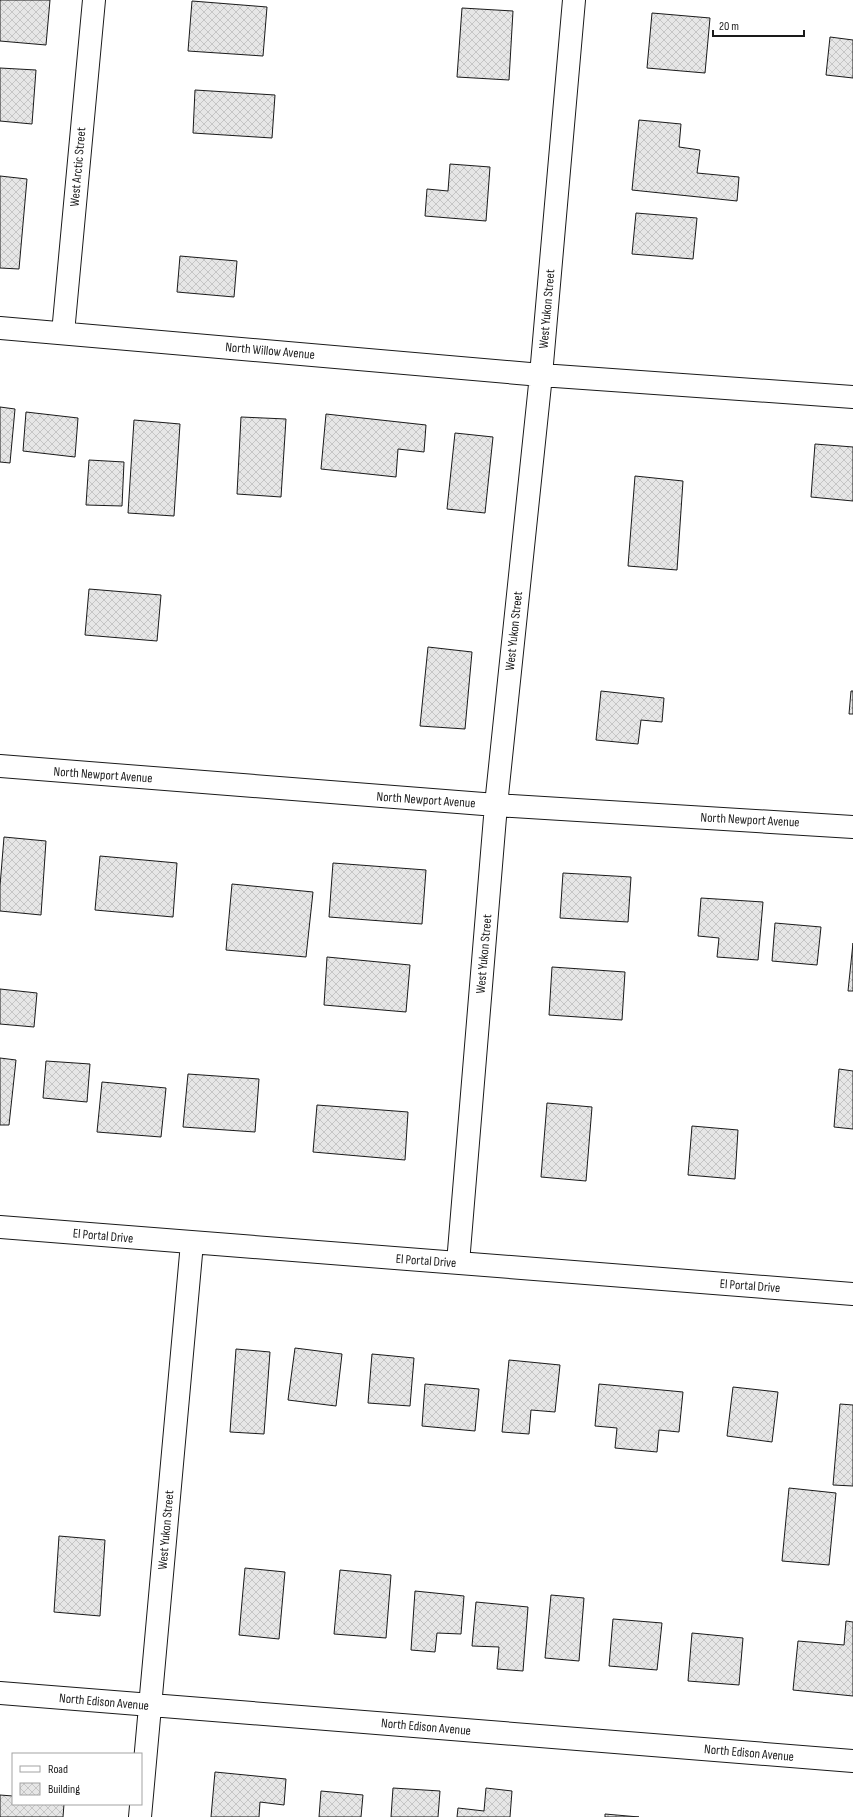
<svg xmlns="http://www.w3.org/2000/svg" width="853" height="1817" font-family="'Sofia Sans Condensed',sans-serif">
  <style>
    .building { fill: url(#building-cross-hatch); stroke: #1a1a1a }
    .lines { fill: none; stroke-linecap: round; stroke-linejoin: round }
    .minor-casing { stroke: #1a1a1a; stroke-width: 24 }
    .minor { stroke: #fff; stroke-width: 22 }
    .labels { text-anchor: middle; dominant-baseline: central; stroke-width: 3; stroke-linejoin: round; paint-order: stroke }
    .street-label { font-size: 13px; fill: #1a1a1a; stroke: #fff }
  </style>
  <defs>
    <pattern id="building-cross-hatch" width="8" height="8" patternUnits="userSpaceOnUse"><rect width="8" height="8" fill="#e6e6e6"/><path d="M0 0l8 8M0 8l8-8" fill="none" stroke="#c5c5c5"/></pattern>
  </defs>
  <rect width="100%" height="100%" fill="#fff"/>
  <!-- building -->
  <path class="building" d="M0,0H50L46,45L0,41Z
    M192,1L267,7L263,56L188,51Z
    M462,8L513,11L509,80L457,77Z
    M652,13L710,18L705,73L647,68Z
    M830,37L853,40V78L826,75Z
    M0,68L36,70L32,124L0,121Z
    M195,90L275,95L272,138L193,133Z
    M639,120L681,124L679,147L700,150L697,173L739,177L737,201L632,190Z
    M450,164L490,167L486,221L425,216L427,189L448,191Z
    M0,176L27,179L19,269L0,268Z
    M636,213L697,218L693,259L632,254Z
    M180,256L237,261L234,297L177,292Z
    M0,407L15,409L10,463L0,462Z
    M26,412L78,418L75,457L23,451Z
    M326,414L426,425L424,452L398,449L396,477L321,469Z
    M241,417L286,419L281,497L237,494Z
    M134,420L180,424L174,516L128,513Z
    M455,433L493,437L485,513L447,509Z
    M815,444L853,447V501L811,497Z
    M89,460L124,462L122,506L86,505Z
    M635,476L683,481L677,570L628,566Z
    M89,589L161,595L157,641L85,635Z
    M428,647L472,652L465,729L420,726Z
    M601,691L664,698L662,722L641,720L638,744L596,740Z
    M851,691H853V714H849Z
    M4,837L46,841L41,915L0,911V886Z
    M100,856L177,863L173,917L95,910Z
    M333,863L426,870L422,924L329,917Z
    M563,873L631,877L628,922L560,918Z
    M232,884L313,892L306,957L226,950Z
    M701,898L763,902L758,960L717,957L719,938L698,936Z
    M775,923L821,927L817,965L772,961Z
    M853,943V991H848Z
    M327,957L410,965L406,1012L324,1005Z
    M552,967L625,972L622,1020L549,1015Z
    M0,989L37,993L34,1027L0,1024Z
    M0,1058L16,1060L9,1125H0Z
    M46,1061L90,1064L87,1102L43,1098Z
    M839,1069L853,1071V1129L834,1127Z
    M188,1074L259,1079L255,1132L183,1127Z
    M102,1082L166,1088L161,1137L97,1132Z
    M547,1103L592,1107L586,1181L541,1177Z
    M317,1105L408,1112L405,1160L313,1152Z
    M692,1126L738,1130L735,1179L688,1175Z
    M295,1348L342,1354L336,1406L288,1400Z
    M236,1349L270,1352L264,1434L230,1432Z
    M372,1354L414,1358L410,1406L368,1403Z
    M509,1360L560,1365L555,1412L531,1410L529,1434L502,1432Z
    M425,1384L479,1389L475,1431L422,1426Z
    M599,1384L683,1392L679,1432L659,1430L657,1452L615,1448L617,1428L595,1426Z
    M733,1387L778,1392L772,1442L727,1436Z
    M840,1404L853,1405V1486L833,1485Z
    M789,1488L836,1493L829,1565L782,1561Z
    M59,1536L105,1540L100,1616L54,1612Z
    M245,1568L285,1572L279,1639L239,1635Z
    M340,1570L391,1575L386,1638L334,1634Z
    M415,1591L464,1596L461,1634L437,1633L435,1652L411,1650Z
    M551,1595L584,1598L579,1661L545,1658Z
    M476,1602L528,1607L523,1671L497,1669L499,1647L472,1646Z
    M613,1619L662,1623L657,1670L609,1666Z
    M846,1621L853,1622V1696L793,1690L798,1641L844,1645Z
    M692,1633L743,1638L739,1685L688,1681Z
    M215,1772L286,1779L284,1805L260,1802L259,1817H211Z
    M393,1788L440,1791L438,1817H391Z
    M486,1788L512,1791L510,1817H457L458,1808L484,1811Z
    M321,1791L363,1795L361,1817H319Z
    M0,1795L13,1796V1804H64L63,1817H0Z
    M605,1814L639,1817H605Z"/>
  <g class="lines">
    <defs>
      <path id="minor" d="M0,328L541,375L853,397
        M63,333L94,0
        M0,766L496,805L853,827
        M0,1227L853,1294
        M458,1263L496,805L541,375L574,0
        M0,1693L853,1761
        M140,1817L192,1243"/>
    </defs>
    <!-- minor casing -->
    <use href="#minor" class="minor-casing"/>
    <!-- minor -->
    <use href="#minor" class="minor"/>
  </g>
  <g class="labels">
    <!-- street labels -->
    <g class="street-label">
      <text transform="translate(78 167) rotate(-85)">West Arctic Street</text>
      <text transform="translate(547 309) rotate(-85)">West Yukon Street</text>
      <text transform="translate(270 351) rotate(5)">North Willow Avenue</text>
      <text transform="translate(514 631) rotate(-84)">West Yukon Street</text>
      <text transform="translate(103 775) rotate(4)">North Newport Avenue</text>
      <text transform="translate(426 800) rotate(4)">North Newport Avenue</text>
      <text transform="translate(750 820) rotate(3)">North Newport Avenue</text>
      <text transform="translate(484 954) rotate(-85)">West Yukon Street</text>
      <text transform="translate(103 1236) rotate(5)">El Portal Drive</text>
      <text transform="translate(426 1261) rotate(4)">El Portal Drive</text>
      <text transform="translate(750 1286) rotate(4)">El Portal Drive</text>
      <text transform="translate(166 1530) rotate(-85)">West Yukon Street</text>
      <text transform="translate(104 1702) rotate(5)">North Edison Avenue</text>
      <text transform="translate(426 1727) rotate(5)">North Edison Avenue</text>
      <text transform="translate(749 1753) rotate(5)">North Edison Avenue</text>
    </g>
  </g>
  <!-- legend -->
  <rect x="12" y="1753" width="130" height="52" fill="#ffffff" stroke="#a3a3a3"/>
  <rect x="20" y="1766" width="20" height="6" fill="#ffffff" stroke="#a3a3a3"/>
  <text x="48" y="1773" font-size="12" fill="#1a1a1a">Road</text>
  <rect x="20" y="1783" width="20" height="12" fill="url(#building-cross-hatch)" stroke="#a3a3a3"/>
  <text x="48" y="1793" font-size="12" fill="#1a1a1a">Building</text>
  <!-- scale -->
  <path d="M713 30v6h91v-6" fill="none" stroke="#1a1a1a" stroke-width="2"/>
  <text x="719" y="30" font-size="12" fill="#1a1a1a" stroke="#ffffff" stroke-width="3" paint-order="stroke">20 m</text>
</svg>
